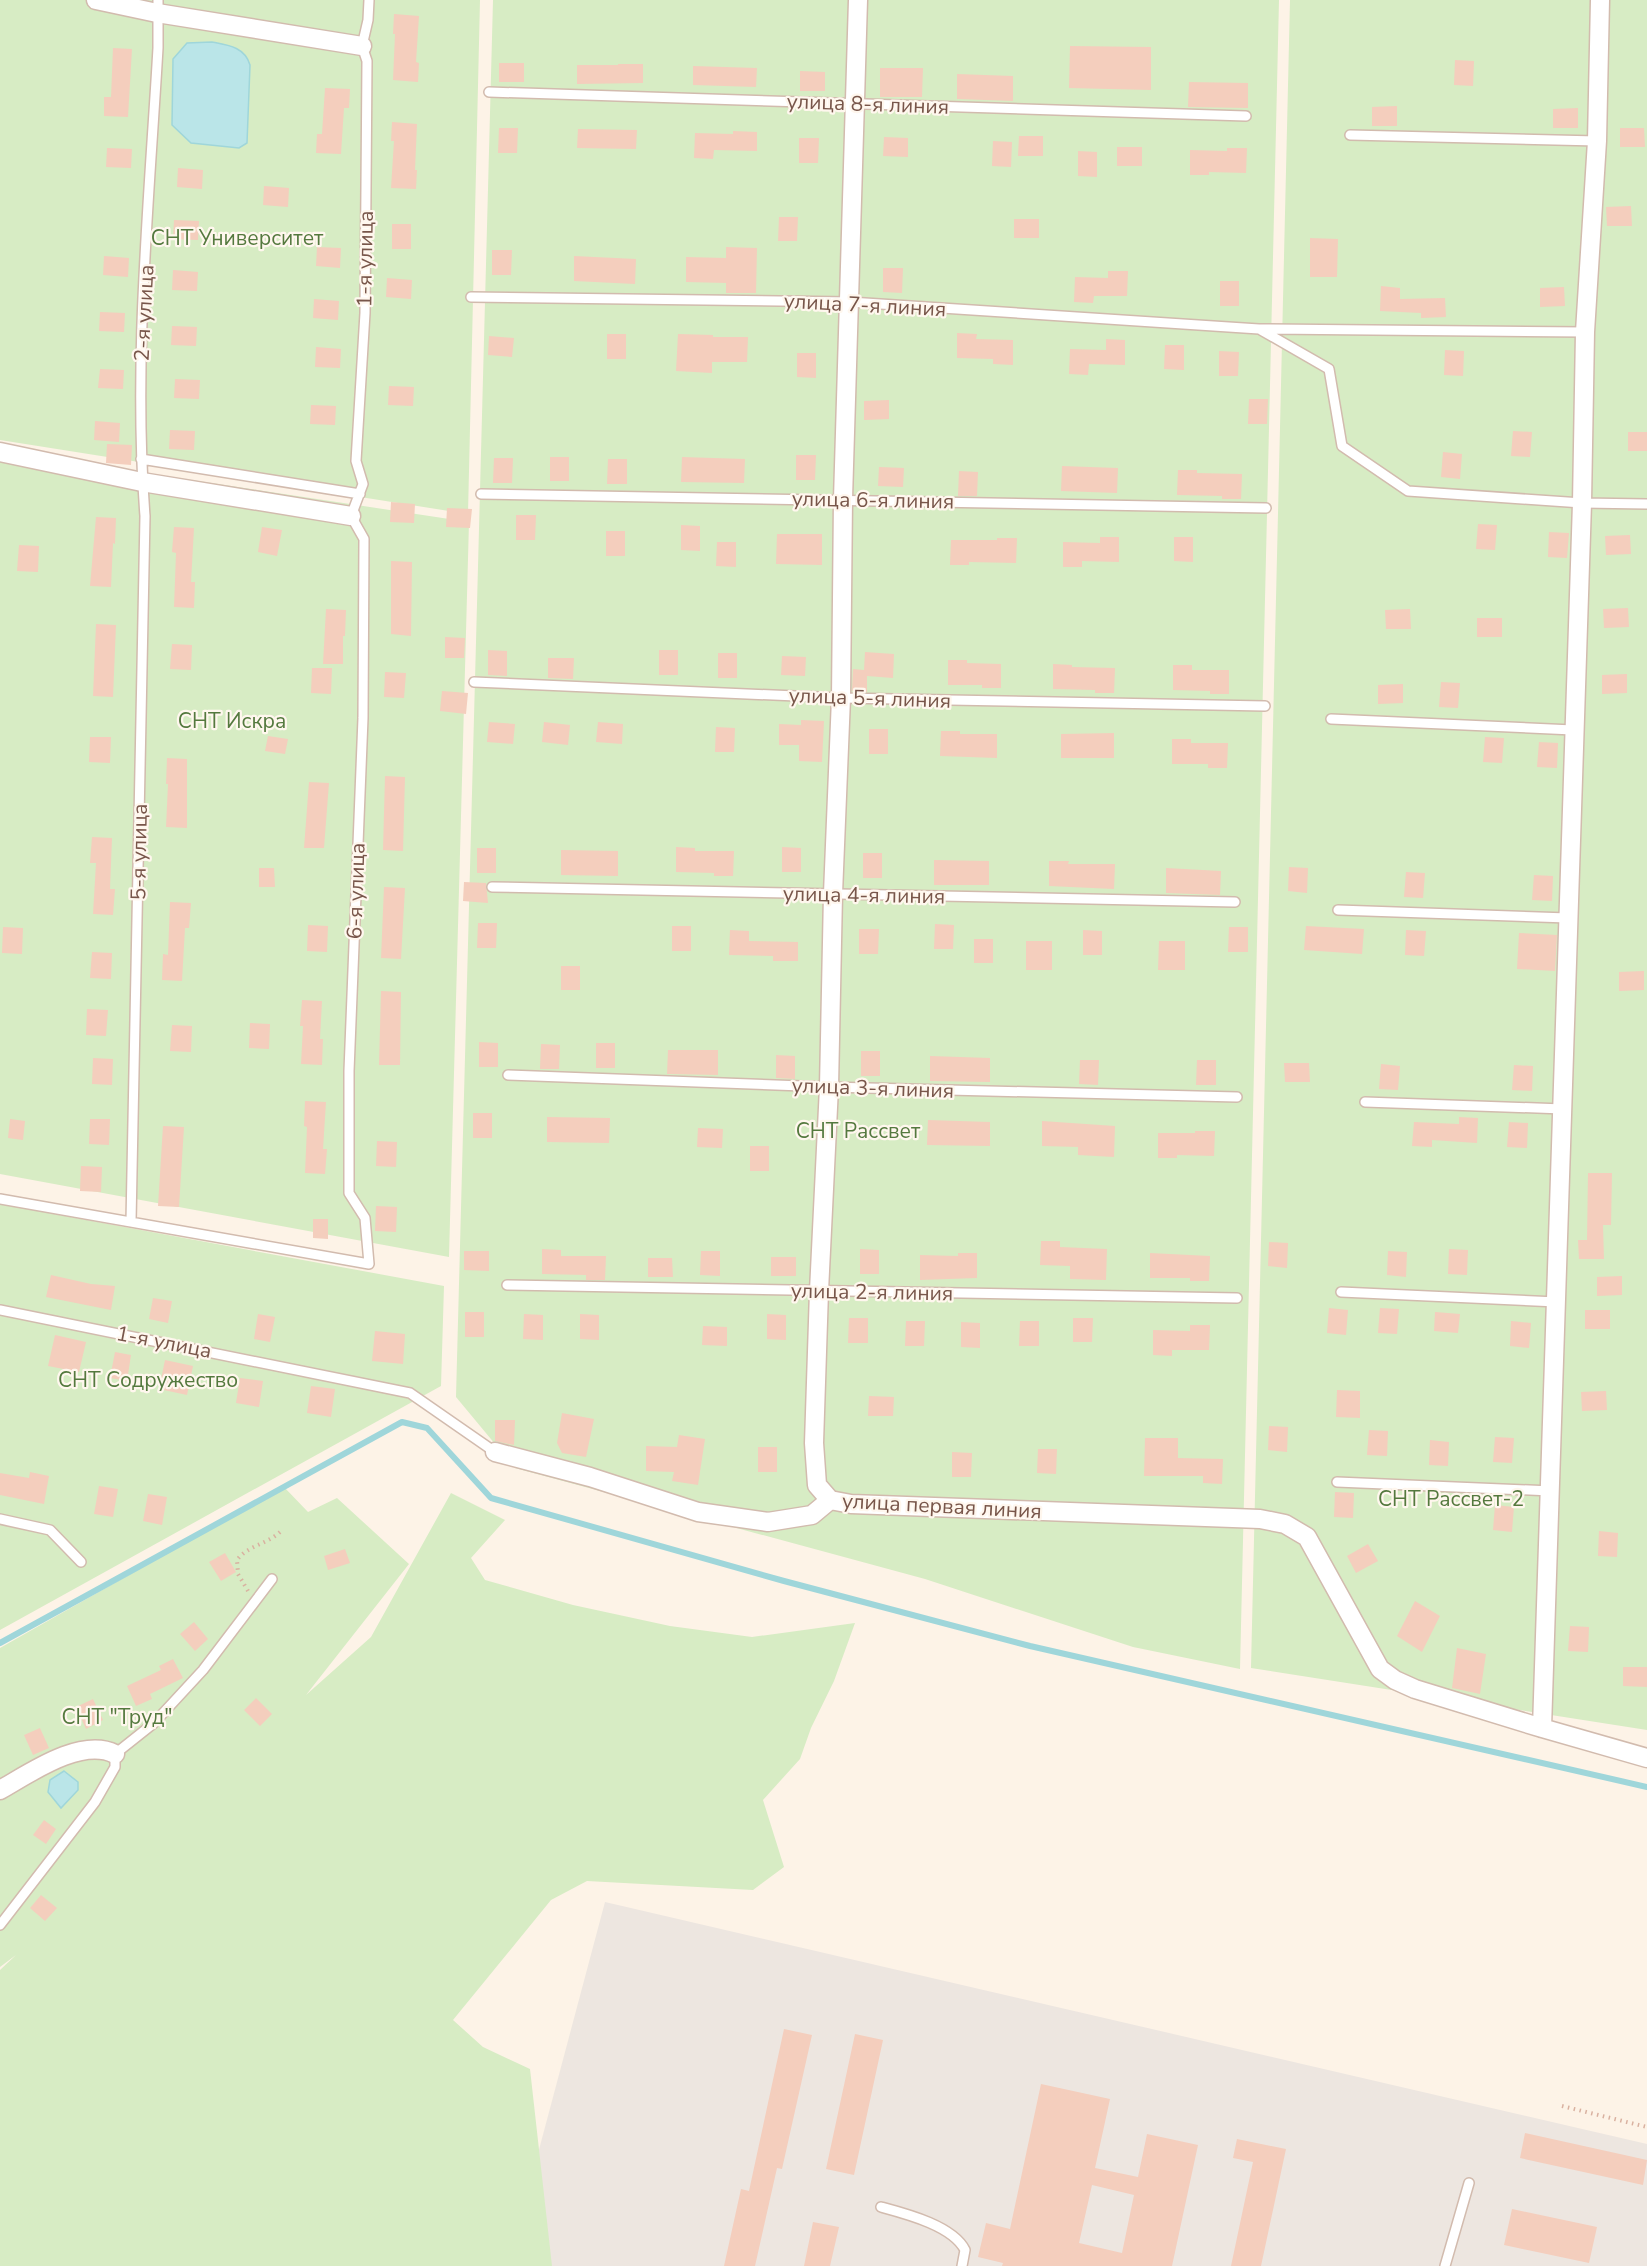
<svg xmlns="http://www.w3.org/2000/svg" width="1647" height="2266" font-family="'Nunito Sans',sans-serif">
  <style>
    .industrial { fill: #ede6e0 }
    .green { fill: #d7ecc4 }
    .water { fill: #bae5e8; stroke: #9fd6da; stroke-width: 1.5 }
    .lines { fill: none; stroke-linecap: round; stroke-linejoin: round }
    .stream { stroke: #9fd6da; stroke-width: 6 }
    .building { fill: #f4cebd; fill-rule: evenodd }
    .lane-casing { stroke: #d2bbae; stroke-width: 12 }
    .street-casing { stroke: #d2bbae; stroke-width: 21 }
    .path { stroke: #d9b1a0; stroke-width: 4; stroke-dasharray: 1.5 4.5; stroke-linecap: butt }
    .lane { stroke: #fff; stroke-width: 9 }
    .street { stroke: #fff; stroke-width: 18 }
    .labels { text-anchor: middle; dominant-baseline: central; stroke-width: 4.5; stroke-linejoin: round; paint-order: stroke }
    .street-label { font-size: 21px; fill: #78564a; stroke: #fff7ee }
    .park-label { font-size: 21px; fill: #54793e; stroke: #fff7ee }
  </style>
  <rect width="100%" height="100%" fill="#fdf3e7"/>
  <!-- industrial -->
  <path class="industrial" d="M605,1902L1647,2144V2266H508Z"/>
  <!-- green -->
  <path class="green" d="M0,0H480L468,514L0,440Z
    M493,0H1279L1240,1669L1133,1647L925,1579L515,1468L456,1397Z
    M1290,0H1647V1730L1251,1668Z
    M0,451L469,522L449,1257L0,1174Z
    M0,1204L444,1286L441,1386L0,1630Z
    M284,1487L308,1512L337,1498L409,1564L306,1695L371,1637L451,1493L505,1520L471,1558L485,1580L573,1605L670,1626L752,1637L855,1623L834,1681L811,1728L800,1759L763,1800L784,1867L753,1890L587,1881L551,1900L453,2020L483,2047L530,2069L552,2266H0V1970L16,1955L0,1967V1648Z"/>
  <!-- water -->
  <path class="water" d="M212,42C228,45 245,47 250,65L247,143L239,148L191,143L172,125L173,59L187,43Z
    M64,1771L78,1782V1790L61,1808L48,1792L50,1780Z"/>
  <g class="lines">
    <!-- stream -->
    <path class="stream" d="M0,1643L402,1422L427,1428L491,1498L784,1581L1030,1646L1647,1787"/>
  </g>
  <!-- building -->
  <path class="building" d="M394,14L419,16L416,62L419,63L418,82L393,80L395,34H393Z
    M1070,46L1151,47V90L1069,88Z
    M113,48L132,49L128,117L104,116V97H111Z
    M1455,60L1474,61L1473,86L1454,85Z
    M499,63H524V82H499Z
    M618,64H643V83L577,84V65H618Z
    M693,66L757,68L756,87L693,85Z
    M880,68H923L922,97H880Z
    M800,71L825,72V91H800Z
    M957,74L1013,76V101L957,99Z
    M1189,82L1248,83V108L1188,107Z
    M325,88L350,89L349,108H344L341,154L316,153L317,134H322Z
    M1397,106V126H1372V107Z
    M1578,108V128H1553V109Z
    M392,122L417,124L415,170H417L416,189L391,188L394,141H391Z
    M499,128H518L517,153H498Z
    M1620,128H1644L1645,147H1620Z
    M578,129L637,130L636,149L577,148Z
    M733,131L757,132V151L714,150L713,159L694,158L695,133L733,134Z
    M1019,136H1043V156H1018Z
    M884,137L908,138V157L883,156Z
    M799,138H819L818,163H799Z
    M993,141L1012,142L1011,167L992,166Z
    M1117,147H1142V166H1117Z
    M107,148L132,149L131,168L106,167Z
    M1227,148H1247L1246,173L1209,172V175H1190V150L1227,151Z
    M1078,151L1097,152V177L1078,176Z
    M178,168L203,170L202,189L177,187Z
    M264,186L289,188L288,207L263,205Z
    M1631,206L1632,226H1607L1606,207Z
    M779,217H798L797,241H778Z
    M1014,219H1039V238H1014Z
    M174,220L199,221L198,240L173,239Z
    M392,224H411V249H392Z
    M1310,238L1338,239L1337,277H1310Z
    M317,247L341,248L340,268L316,266Z
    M726,247L757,248L756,293H726V283L686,282V257L726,258Z
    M492,250H512L511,275H492Z
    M104,256L129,258L128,277L103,275Z
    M574,256L636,259L635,284L574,281Z
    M883,268H903L902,293L883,292Z
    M173,270L198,272L197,291L172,290Z
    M1108,271H1128L1127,296H1094L1093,303L1074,302L1075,277L1108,278Z
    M387,278L412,280L411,299L386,297Z
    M1220,281H1239V306H1220Z
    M1381,286L1400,288V299L1445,298L1446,317L1421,318V313L1380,311Z
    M1564,287L1565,306L1540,307V288Z
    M314,299L339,301L338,320L313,318Z
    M100,312L125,313L124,332L99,331Z
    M172,326L197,327L196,346L171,345Z
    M957,333L977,334L976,339L1013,340V365L993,364V359L957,358Z
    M607,334H626V359H607Z
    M678,334L713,335V337H748L747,362H712V373L676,371Z
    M489,336L514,338L512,357L488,355Z
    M1106,339L1125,340V365L1089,364L1088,375L1069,374L1070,349L1106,350Z
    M1165,345H1184V370L1164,369Z
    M316,347L341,349L340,368L315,367Z
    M1445,350L1464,351L1463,376L1444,375Z
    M1219,351L1239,352L1238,376H1219Z
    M797,353H816V378L797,377Z
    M100,369L124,370L123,389L98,388Z
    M175,379L200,380L199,399L174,398Z
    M389,386L414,387L413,406L388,405Z
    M1249,399H1268L1267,424H1248Z
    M889,400V419L864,420V401Z
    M311,405L336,406L335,425L310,424Z
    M95,421L120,423L119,442L94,440Z
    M170,430L195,431L194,450L169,449Z
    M1513,431L1532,432L1530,457L1511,456Z
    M1628,432H1647V451H1628Z
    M107,444L132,445L131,465L106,463Z
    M1443,452L1462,454L1460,479L1441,477Z
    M796,455H816L815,480H796Z
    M550,457H569V481H550Z
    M682,457L745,459L744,483L681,482Z
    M494,458H513L512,483H493Z
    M608,459H627V484H607Z
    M1062,466L1118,468L1117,493L1061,491Z
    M879,467L904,468L903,487L878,486Z
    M1178,470H1197V473L1242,474L1241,499H1222V496L1177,495Z
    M959,471L978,472L977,496H958Z
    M391,502L415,504L414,523L390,522Z
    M447,508L472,509L470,528L446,527Z
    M516,515H536L535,540H516Z
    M96,517L116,518L115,544L113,543L111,587L90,586Z
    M1478,524L1497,525L1495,550L1476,549Z
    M681,525L700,526V551L681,550Z
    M174,527L194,528L191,582H195L194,608L174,607L176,553L172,552Z
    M262,527L282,530L277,556L258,552Z
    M606,531H625V556H606Z
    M1549,532L1569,533L1567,558L1548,557Z
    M777,534H822V565L776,564Z
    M1630,535L1631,554L1606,555L1605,536Z
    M1100,537H1119V562L1082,561V567H1063V542L1100,543Z
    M1174,537H1193V562L1174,561Z
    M997,538H1017L1016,563L969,562V565H950L951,540H997Z
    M717,542H736V567L716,566Z
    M19,545L39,546L38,572L17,571Z
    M391,561L412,562L411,636L391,634Z
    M1628,608L1629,627L1604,628L1603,609Z
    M326,609L346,610L345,636H343V664H323Z
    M1410,609L1411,629H1386L1385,610Z
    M1477,618H1502V637H1477Z
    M96,624L116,625L113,697L93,696Z
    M445,637L465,638L464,658H445Z
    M172,644L192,645L191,670L170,669Z
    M488,650L507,651V676L488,675Z
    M659,650H678V675H659Z
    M865,652L894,654L893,678L867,676V692L852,691L853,669L864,670Z
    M718,653H737V678H718Z
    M782,656L806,657L805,676L781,675Z
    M548,658H574L573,679L548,678Z
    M948,660H967V663L1001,664V688H982V685H948Z
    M1053,664L1072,665V667L1115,668L1114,693H1095V690L1053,689Z
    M1173,665H1192V670H1229V694H1210V691L1173,690Z
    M312,668H332L331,694L311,693Z
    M385,672L406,673L404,698L384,697Z
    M1627,674V693L1602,694V675Z
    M1441,682L1460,683L1458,708L1439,707Z
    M1403,684V703L1378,704V685Z
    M442,691L468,693L466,714L440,711Z
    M801,720L824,721L822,762L799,761V745H779V724L801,725Z
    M489,722L515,724L513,744L487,742Z
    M544,722L570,725L568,745L542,742Z
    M598,722L623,724L622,744L596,742Z
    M716,727L735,728L734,752H715Z
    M869,729H888V754H869Z
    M941,731H960V734H997V758L940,756Z
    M1114,733V758H1061V734Z
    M268,736L288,739L285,754L265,751Z
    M90,737H111L110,763L89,762Z
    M1485,737L1504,738L1502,763L1483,762Z
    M1172,739H1191V743H1228L1227,768H1208V764H1172Z
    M1539,742L1558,743L1557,768L1537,767Z
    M167,758L187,759V828L166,827L168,784H166Z
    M385,776L405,777L403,851L383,850Z
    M309,782L329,783L324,848H304Z
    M92,837L112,838L110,889H115L113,915L93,914L96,863H90Z
    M676,847L695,848V851H734L733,876H714V873L676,872Z
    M782,847L801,848V872H782Z
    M477,848H496V873H477Z
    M561,850L618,851V876L561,875Z
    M863,853H882V878H863Z
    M934,860L989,861V885H934Z
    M1049,861H1069L1068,864H1115L1114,889L1049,886Z
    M1289,867L1308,868L1307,893L1288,891Z
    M259,868H274L275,887H259Z
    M1166,868L1221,871L1220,895L1166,893Z
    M1406,872L1425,873L1423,898L1404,897Z
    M1534,875L1553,876L1552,901L1532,900Z
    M464,882L486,883L488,903L463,901Z
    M384,887L405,888L401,959L381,958Z
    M170,902L191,903L189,928H185L182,981L162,980L163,954L168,955Z
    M478,923H497L496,948H477Z
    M935,924L954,925L953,949H934Z
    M308,925L328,926L327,952L307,951Z
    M672,926H691V951H672Z
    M1306,926L1364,929L1362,954L1304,950Z
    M3,927L23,928L22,954L2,953Z
    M1229,927H1248V952H1228Z
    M859,929H879L878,954H859Z
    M730,930L749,931V941L798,942V961H773V956L729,955Z
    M1083,930L1102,931V955H1083Z
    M1406,930L1426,931L1424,956L1405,955Z
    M1519,933L1557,935L1555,971L1517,969Z
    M974,939H993V963H974Z
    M1026,941H1052V970H1026Z
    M1159,941H1185V970H1158Z
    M92,952L112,953L111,979L90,978Z
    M561,966H580V990H561Z
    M1644,971V990L1619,991V972Z
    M381,991L401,992L400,1065H379Z
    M302,1000L322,1001L320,1039H323L322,1065L301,1064L303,1026H300Z
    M87,1009L108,1010L106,1036L86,1035Z
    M250,1023L270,1024L269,1049L249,1048Z
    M172,1025L192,1026L191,1052L170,1051Z
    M479,1042L498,1043V1067H479Z
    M596,1043H615V1068H596Z
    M541,1044L560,1045L559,1069H540Z
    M668,1050H718V1075L667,1074Z
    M861,1051H880V1076H861Z
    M776,1055L795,1056V1079L776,1078Z
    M930,1056L990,1058V1082L930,1081Z
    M93,1058L113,1059L112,1085L92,1084Z
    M1080,1060H1099L1098,1085L1079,1084Z
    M1197,1060H1216V1085H1196Z
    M1284,1063H1309L1310,1082H1285Z
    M1381,1064L1400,1066L1398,1090L1379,1089Z
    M1514,1065L1533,1066L1532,1091L1512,1090Z
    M305,1101L326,1102L323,1149H327L325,1174L305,1173L307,1127L304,1126Z
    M473,1113H492V1138H473Z
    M547,1117L610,1118L609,1143L547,1142Z
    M1459,1117L1478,1118L1477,1143L1432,1140V1147L1412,1146L1414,1122L1459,1124Z
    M10,1119L25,1121L23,1140L8,1138Z
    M90,1119H110L109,1145L89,1144Z
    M928,1120L990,1122V1146L927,1145Z
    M1042,1121L1115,1126L1114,1157L1078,1155V1147L1042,1146Z
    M1509,1122L1528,1123L1527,1148L1507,1147Z
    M163,1126L184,1127L179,1207L158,1206Z
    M698,1128L723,1129L722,1148L697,1147Z
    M1195,1131H1215L1214,1156L1177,1155V1158H1158V1133H1195Z
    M377,1141L397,1142L396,1167L376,1166Z
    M750,1146H769V1171H750Z
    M81,1166L102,1167L101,1192L80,1191Z
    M1588,1173H1612L1611,1225H1603L1604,1259H1579L1578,1240H1587Z
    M376,1206L397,1207L396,1232L375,1231Z
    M313,1219H328V1239L313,1238Z
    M1041,1241H1060V1247L1107,1249L1106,1280L1070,1279V1266L1040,1265Z
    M1269,1242L1288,1243L1287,1268L1268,1266Z
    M542,1249L561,1250V1256H606L605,1280H586V1275L542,1274Z
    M860,1249L879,1250V1274H860Z
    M1449,1249L1468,1250L1467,1275L1448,1274Z
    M464,1251H489V1271L464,1270Z
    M701,1251H720V1276L700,1275Z
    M1388,1251L1407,1252L1406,1277L1387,1275Z
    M958,1253H977V1278L920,1280V1255L958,1256Z
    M1150,1253L1210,1256L1209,1281H1190V1278H1150Z
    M771,1257H796V1276H771Z
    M648,1258H672L673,1277H648Z
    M51,1275L91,1284L115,1286L111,1310L46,1297Z
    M1622,1276V1295L1597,1296V1277Z
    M153,1298L172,1301L168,1323L149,1319Z
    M1329,1308L1348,1310L1346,1335L1327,1333Z
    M1380,1308L1399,1309L1397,1334L1378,1333Z
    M1585,1310H1610V1329H1585Z
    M465,1312H484V1337H465Z
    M1435,1312L1460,1314L1458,1333L1434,1331Z
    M258,1314L275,1317L270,1342L254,1339Z
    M524,1314L543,1315V1340L523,1339Z
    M580,1314L599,1315V1340L580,1339Z
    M767,1314L786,1315V1340L767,1339Z
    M849,1318H868V1343H848Z
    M1073,1318H1093L1092,1342H1073Z
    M906,1321H925L924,1346H905Z
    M1020,1321H1039V1346H1019Z
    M1511,1321L1531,1323L1529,1348L1510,1346Z
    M961,1322L980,1323V1348L961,1347Z
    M1190,1325H1210L1209,1350H1172V1356L1153,1355V1330L1190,1331Z
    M703,1326L727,1327V1346L702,1345Z
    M375,1331L405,1334L403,1364L372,1361Z
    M55,1335L86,1342L79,1372L48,1366Z
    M115,1352L131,1355L127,1381L110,1378Z
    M165,1360L193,1366L187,1395L159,1389Z
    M240,1378L263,1381L259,1407L236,1403Z
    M311,1386L335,1389L331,1417L307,1413Z
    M1337,1390L1360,1391V1418L1336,1417Z
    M1606,1391L1607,1410L1582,1411L1581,1392Z
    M869,1396L894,1397L893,1416H868Z
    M562,1413L594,1419L586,1457L562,1453L557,1443Z
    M495,1420H515L514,1445L495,1441Z
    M1269,1426L1288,1427L1287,1452L1268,1450Z
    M1369,1430L1388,1431L1387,1456L1367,1455Z
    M679,1435L705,1439L698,1485L672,1481L674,1472L646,1471V1446L677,1447Z
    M1495,1437L1514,1438L1512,1463L1493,1462Z
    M1145,1438H1178V1458L1223,1459L1222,1484L1203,1483V1476H1144Z
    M1430,1440L1449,1442L1448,1466L1429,1465Z
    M758,1447H777V1472H758Z
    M1038,1449H1057L1056,1474L1037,1473Z
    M952,1452L972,1453L971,1477H952Z
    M30,1472L49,1476L44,1504L0,1495V1473L29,1478Z
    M99,1486L118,1489L113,1517L94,1514Z
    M1335,1492L1354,1493L1353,1518L1334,1517Z
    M148,1494L167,1497L162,1525L143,1521Z
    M1495,1505L1514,1507L1512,1532L1493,1530Z
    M1599,1531L1618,1533L1617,1557L1598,1556Z
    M1368,1544L1378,1561L1356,1573L1347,1556Z
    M345,1549L350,1563L328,1570L324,1556Z
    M225,1553L236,1572L221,1581L209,1562Z
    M1415,1601L1440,1616L1422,1652L1397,1636Z
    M194,1622L208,1639L195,1651L180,1634Z
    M1570,1626L1589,1627L1588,1652L1568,1651Z
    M1457,1648L1486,1654L1480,1694L1452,1688Z
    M173,1659L183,1678L150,1694L152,1699L136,1706L127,1686L161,1670L159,1666Z
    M1623,1667H1647V1687L1623,1686Z
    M256,1698L272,1714L260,1726L244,1710Z
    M93,1699L103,1720L86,1729L76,1707Z
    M40,1728L49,1748L33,1755L24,1735Z
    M44,1820L56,1829L46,1844L33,1835Z
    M41,1895L57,1908L45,1921L30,1908Z
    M784,2029L812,2035L782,2169L777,2168L755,2266H724L741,2189L749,2191Z
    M855,2034L883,2040L854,2175L826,2169Z
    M1041,2084L1110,2099L1095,2168L1138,2177L1147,2134L1198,2145L1172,2266H1002L1003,2263L978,2257L986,2223L1010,2229ZM1092,2185L1134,2195L1122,2253L1079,2243Z
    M1525,2133L1647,2160L1643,2185L1520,2158Z
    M1237,2139L1286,2149L1261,2266H1231L1253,2162L1233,2158Z
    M1512,2209L1597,2227L1589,2263L1504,2245Z
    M813,2222L839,2227L830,2266H804Z"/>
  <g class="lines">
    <defs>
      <path id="lane" d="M489,92L1246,116
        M1350,135L1597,141
        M471,297L850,302L1259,329L1585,332
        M1261,330L1329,369L1342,446L1408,491L1582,503L1647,504
        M141,459L360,494
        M481,494L1266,508
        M474,682L841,698L1265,706
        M1331,719L1573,730
        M492,887L1235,902
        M1338,910L1568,918
        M508,1075L829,1087L1237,1097
        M1365,1102L1563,1109
        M0,1199L369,1264L365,1218L349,1193V1071L363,718L364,539L351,516L363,484L356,461L365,313L367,61L362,46L368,20L369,0
        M131,1222L145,516C133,362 149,203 158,48V0
        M507,1285L1237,1298
        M1341,1292L1557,1302
        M0,1310L410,1393L495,1452
        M1337,1482L1551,1491
        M0,1519L50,1530L81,1562
        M0,1925L95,1802L115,1767V1754L154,1723L203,1670L272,1579
        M881,2207C907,2214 953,2226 965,2250L962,2266
        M1445,2266L1469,2183"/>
      <path id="street" d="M96,0L157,13L362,46
        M0,452L142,482L351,516
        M495,1452L590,1477L698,1512L768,1522L812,1515L830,1500L851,1504L1260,1519L1285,1524L1307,1537L1380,1669L1395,1680L1415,1689L1542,1728L1647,1758
        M830,1500L817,1485L814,1443L819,1291L829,1087L833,894L841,698L843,499L858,0
        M1542,1728L1582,503L1585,332L1597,141L1600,0
        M0,1790C30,1773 81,1737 115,1754"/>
    </defs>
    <!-- lane casing -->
    <use href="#lane" class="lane-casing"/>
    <!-- street casing -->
    <use href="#street" class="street-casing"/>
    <!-- path -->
    <path class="path" d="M248,1591L238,1574L237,1560C247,1546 267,1544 280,1532
      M1562,2106L1647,2127"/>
    <!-- lane -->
    <use href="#lane" class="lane"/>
    <!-- street -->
    <use href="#street" class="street"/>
  </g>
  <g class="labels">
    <!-- street labels -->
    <g class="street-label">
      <text transform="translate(868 104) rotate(2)">улица 8-я линия</text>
      <text transform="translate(365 259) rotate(-89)">1-я улица</text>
      <text transform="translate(865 305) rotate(3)">улица 7-я линия</text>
      <text transform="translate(144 313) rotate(-87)">2-я улица</text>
      <text transform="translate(873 500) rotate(1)">улица 6-я линия</text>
      <text transform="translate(870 698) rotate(2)">улица 5-я линия</text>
      <text transform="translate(139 852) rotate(-89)">5-я улица</text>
      <text transform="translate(356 891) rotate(-88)">6-я улица</text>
      <text transform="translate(864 895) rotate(1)">улица 4-я линия</text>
      <text transform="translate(873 1088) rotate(2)">улица 3-я линия</text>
      <text transform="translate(872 1292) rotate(1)">улица 2-я линия</text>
      <text transform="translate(164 1342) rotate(11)">1-я улица</text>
      <text transform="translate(942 1506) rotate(3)">улица первая линия</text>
    </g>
    <!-- park labels -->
    <g class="park-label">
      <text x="237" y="238">СНТ Университет</text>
      <text x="232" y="721">СНТ Искра</text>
      <text x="858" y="1131">СНТ Рассвет</text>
      <text x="148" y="1380">СНТ Содружество</text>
      <text x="1451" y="1499">СНТ Рассвет-2</text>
      <text x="117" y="1717">СНТ "Труд"</text>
    </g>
  </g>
</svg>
